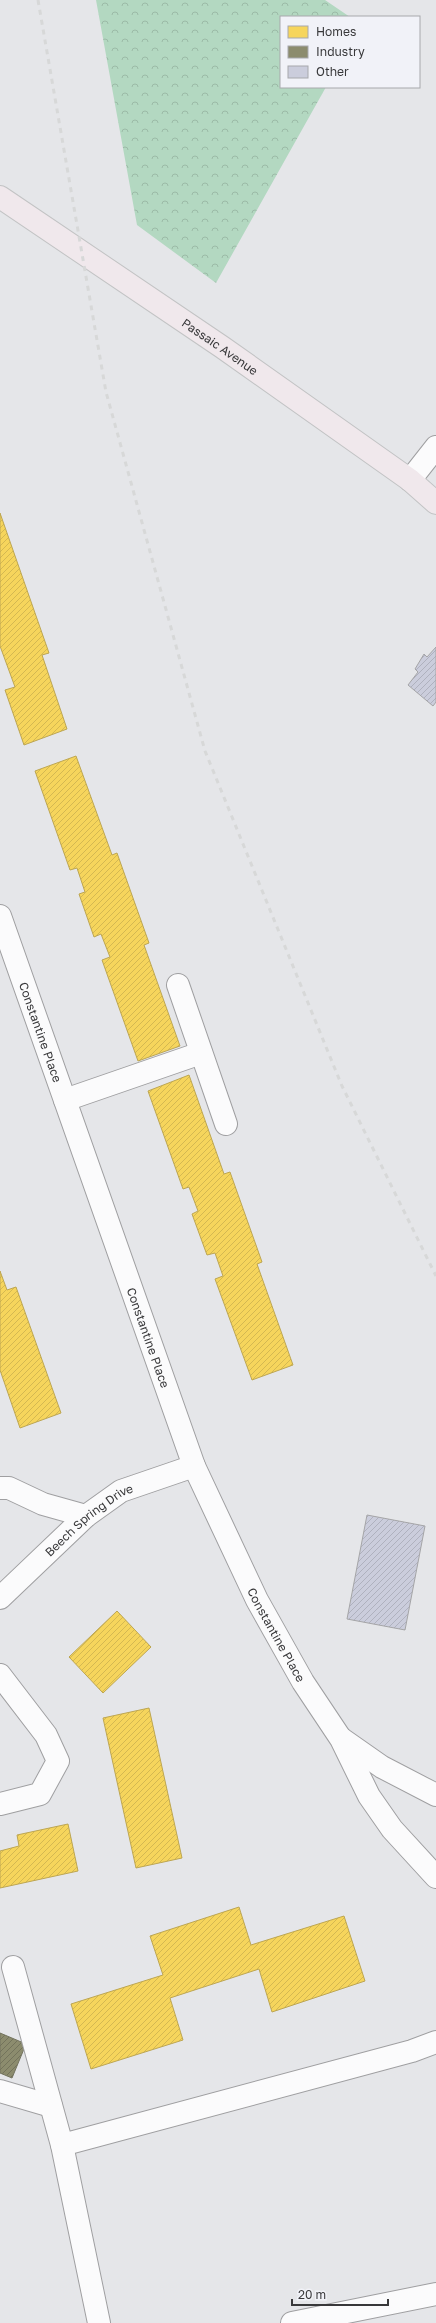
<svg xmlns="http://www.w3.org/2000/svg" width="436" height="2323" font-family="'Golos Text',sans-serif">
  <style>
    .forest { fill: url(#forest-crowns) }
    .homes { fill: url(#homes-hatch); stroke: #bda652 }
    .industry { fill: url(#industry-hatch); stroke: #73735e }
    .building { fill: url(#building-hatch); stroke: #a5a5a7 }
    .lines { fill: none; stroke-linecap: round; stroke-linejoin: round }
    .minor-casing { stroke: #9f9fa1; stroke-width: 24 }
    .major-casing { stroke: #c2c3c4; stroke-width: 24 }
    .minor { stroke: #fbfbfc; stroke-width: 22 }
    .major { stroke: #f0e8ec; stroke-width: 22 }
    .rail { stroke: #d7d8d8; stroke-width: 3; stroke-dasharray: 5 5; stroke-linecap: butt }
    .labels { text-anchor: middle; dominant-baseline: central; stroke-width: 4; stroke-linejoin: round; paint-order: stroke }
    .street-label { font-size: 12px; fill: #38383a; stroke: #f1f2f8 }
  </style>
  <defs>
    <pattern id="forest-crowns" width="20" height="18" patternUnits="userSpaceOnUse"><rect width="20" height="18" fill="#b3d8c1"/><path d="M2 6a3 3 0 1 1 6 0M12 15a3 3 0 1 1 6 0" fill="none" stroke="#9bbaa7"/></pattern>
    <pattern id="homes-hatch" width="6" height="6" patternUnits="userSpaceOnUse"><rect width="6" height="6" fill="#f6d55c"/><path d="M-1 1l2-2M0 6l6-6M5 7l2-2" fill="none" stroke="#d4b851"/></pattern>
    <pattern id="industry-hatch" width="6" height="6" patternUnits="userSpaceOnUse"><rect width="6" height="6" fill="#8c8c6e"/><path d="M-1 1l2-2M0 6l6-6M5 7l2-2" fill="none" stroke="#73735b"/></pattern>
    <pattern id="building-hatch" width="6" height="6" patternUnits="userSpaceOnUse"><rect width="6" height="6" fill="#cbcddc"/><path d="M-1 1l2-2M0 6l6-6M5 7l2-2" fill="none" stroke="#afb1be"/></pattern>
  </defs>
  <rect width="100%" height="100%" fill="#e5e6e9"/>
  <!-- forest -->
  <path class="forest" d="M96,0H325L350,17H281V87H326L216,283L137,225Z"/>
  <!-- homes -->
  <path class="homes" d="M0,513L49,653L42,655L67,729L24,745L5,690L15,687L0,646Z
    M76,756L112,855L117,853L149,943L144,945L180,1046L138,1061L102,960L110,957L101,934L94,937L79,894L85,892L77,868L70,870L35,771Z
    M189,1075L224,1174L230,1172L262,1262L257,1264L293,1365L252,1380L215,1279L223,1276L215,1253L207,1255L192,1214L198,1211L189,1187L183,1189L148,1091Z
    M0,1271L7,1290L16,1287L61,1413L20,1428L0,1370Z
    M117,1611L151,1647L103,1693L69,1657Z
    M149,1708L182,1858L136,1868L103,1718Z
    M68,1824L78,1871L0,1888V1851L19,1846L17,1835Z
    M239,1907L251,1945L344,1916L365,1981L272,2012L259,1969L170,1998L183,2040L91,2069L71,2004L163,1975L150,1936Z"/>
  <!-- industry -->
  <path class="industry" d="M0,2033L26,2044L12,2078L0,2073Z"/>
  <!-- building -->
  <path class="building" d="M436,647V702L433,706L408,685L418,672L415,669L424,654L427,657Z
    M367,1515L425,1526L405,1630L347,1619Z"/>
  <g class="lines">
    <defs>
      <g id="minor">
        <path d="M410,480L436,447"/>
        <path id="s1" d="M0,916L194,1466L257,1600L303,1682L341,1739L369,1796L392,1829L436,1877"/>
        <path d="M178,985L226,1124"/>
        <path d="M65,1100L201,1053"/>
        <path d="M0,1488H9L43,1504L86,1516"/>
        <path id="s2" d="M0,1598L86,1516L121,1491L194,1466"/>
        <path d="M0,1675L46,1735L58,1761L40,1794L0,1804"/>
        <path d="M342,1739L382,1767L436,1795"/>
        <path d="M13,1967L62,2145L99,2323"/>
        <path d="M0,2091L51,2106"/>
        <path d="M62,2145L412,2051L436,2042"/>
        <path d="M292,2323L436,2294"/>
      </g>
      <g id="major">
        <path id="s3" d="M0,197L222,347L410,480L436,503"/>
      </g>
    </defs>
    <!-- minor casing -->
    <use href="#minor" class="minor-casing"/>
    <!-- major casing -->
    <use href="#major" class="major-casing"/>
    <!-- minor -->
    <use href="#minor" class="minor"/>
    <!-- major -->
    <use href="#major" class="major"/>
    <!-- rail -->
    <path class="rail" d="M38,0L106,392L205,751L342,1086L436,1276"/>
  </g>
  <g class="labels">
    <!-- street labels -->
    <g class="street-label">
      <text stroke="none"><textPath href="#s3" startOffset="266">Passaic Avenue</textPath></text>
      <text stroke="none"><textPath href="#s1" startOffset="123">Constantine Place</textPath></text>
      <text stroke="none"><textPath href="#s1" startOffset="447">Constantine Place</textPath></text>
      <text stroke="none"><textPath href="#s2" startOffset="119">Beech Spring Drive</textPath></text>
      <text stroke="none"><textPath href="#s1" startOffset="771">Constantine Place</textPath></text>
    </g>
  </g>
  <!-- legend -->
  <rect x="280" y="16" width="140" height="72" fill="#f1f2f8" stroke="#a7a8ac"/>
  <rect x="288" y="26" width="20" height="12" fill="#f6d55c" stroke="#a7a8ac"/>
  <text x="316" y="36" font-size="12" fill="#38383a">Homes</text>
  <rect x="288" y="46" width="20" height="12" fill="#8c8c6e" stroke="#a7a8ac"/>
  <text x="316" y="56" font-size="12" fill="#38383a">Industry</text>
  <rect x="288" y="66" width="20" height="12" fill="#cbcddc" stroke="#a7a8ac"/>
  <text x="316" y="76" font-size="12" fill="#38383a">Other</text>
  <!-- scale -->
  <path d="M292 2299v6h96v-6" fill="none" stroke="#38383a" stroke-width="2"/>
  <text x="298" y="2299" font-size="12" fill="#38383a" stroke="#f1f2f8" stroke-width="3" paint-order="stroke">20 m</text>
</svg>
